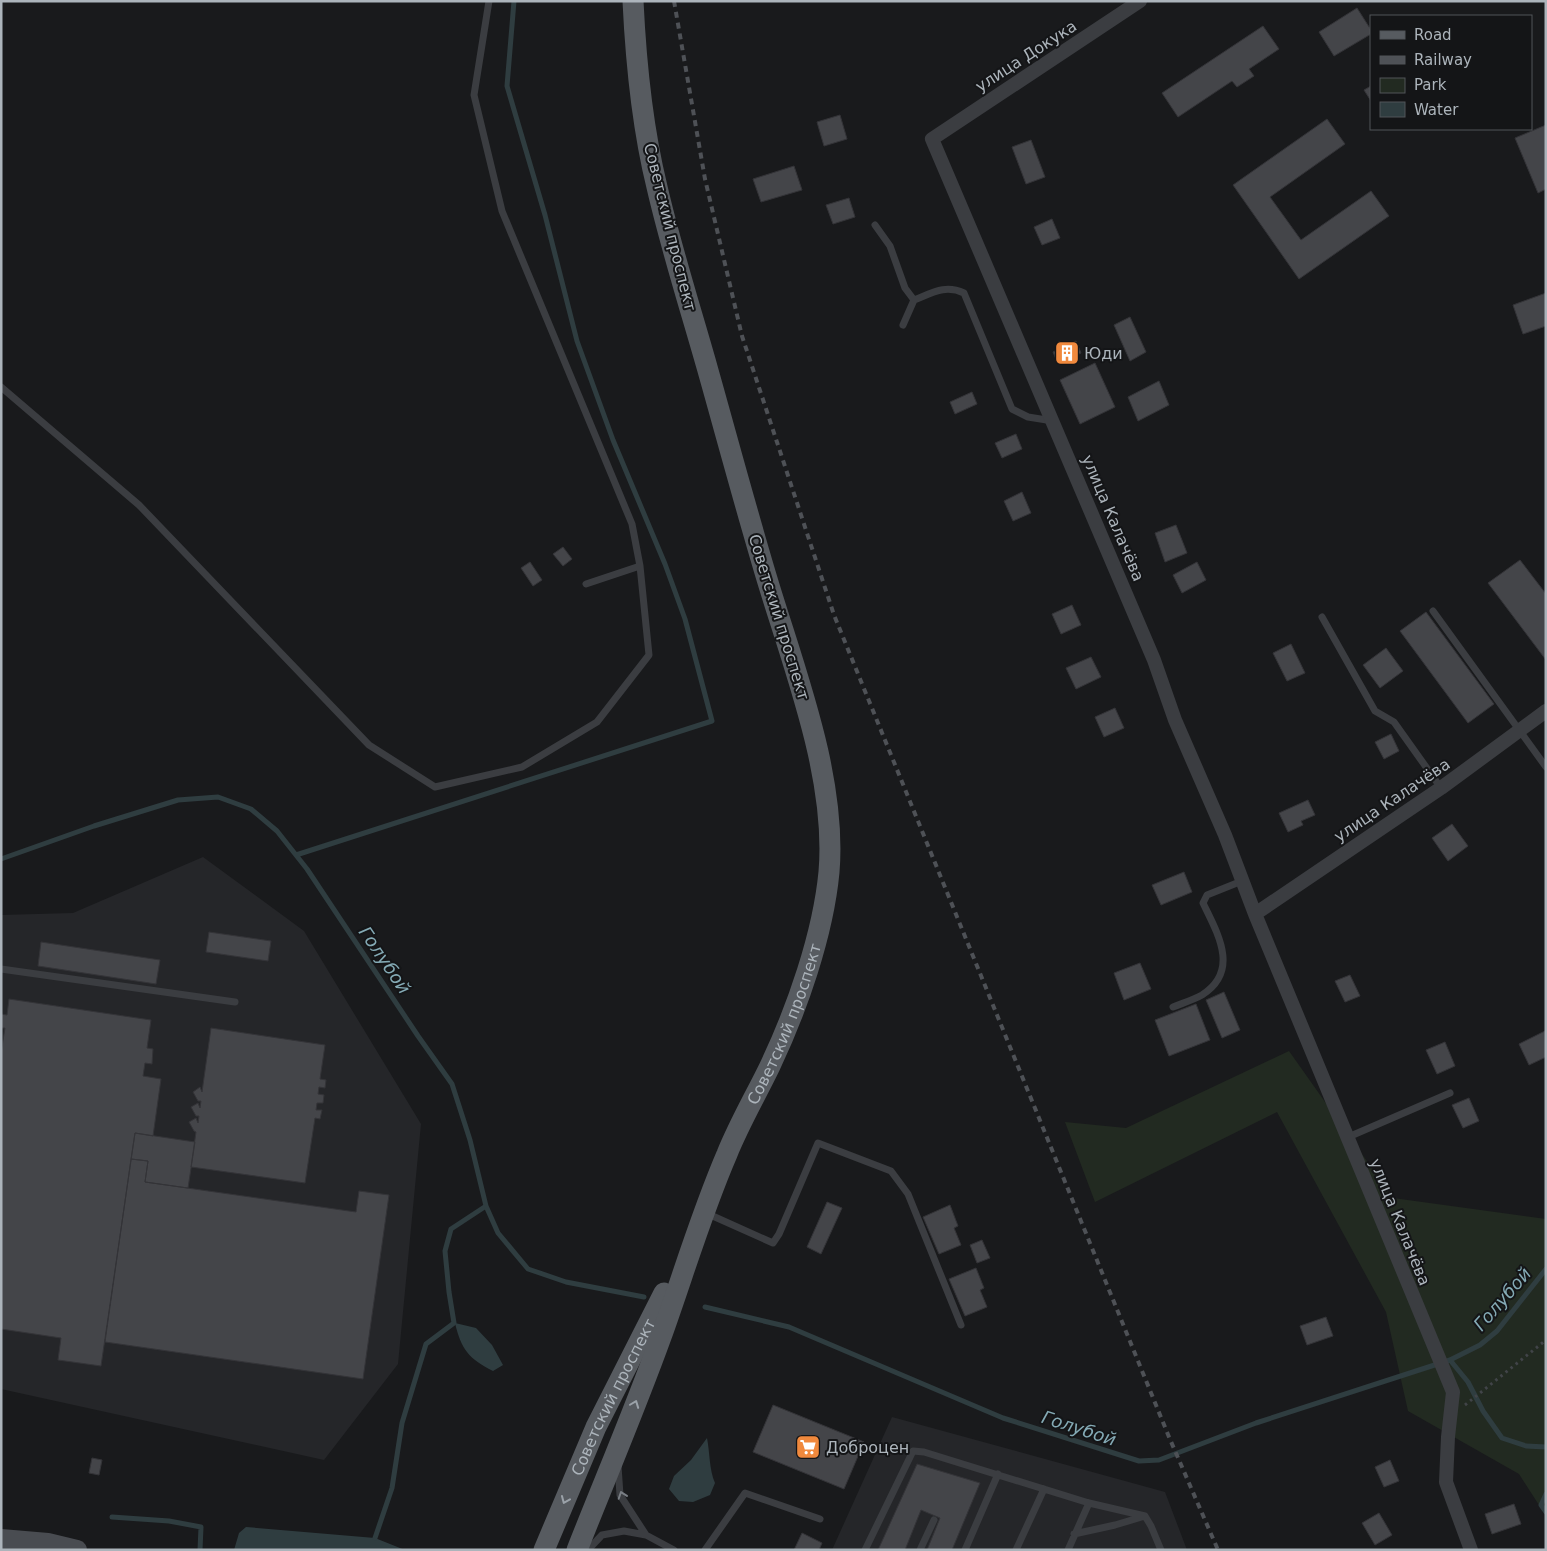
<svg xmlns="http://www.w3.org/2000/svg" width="1547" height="1551" font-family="'DejaVu Sans',sans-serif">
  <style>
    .built { fill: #252629 }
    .green { fill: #222a21 }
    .water { fill: #2f3d40 }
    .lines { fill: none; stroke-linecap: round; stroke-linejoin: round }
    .stream { stroke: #2f3d40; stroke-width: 5 }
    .building { fill: #444549; stroke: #343438 }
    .path { stroke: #414448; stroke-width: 3; stroke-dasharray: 2.5 4; stroke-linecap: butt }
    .lane { stroke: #3b3d41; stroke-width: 7 }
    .street { stroke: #3b3d41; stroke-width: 14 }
    .secondary { stroke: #494c51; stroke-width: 20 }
    .primary { stroke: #575b60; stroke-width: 21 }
    .rail { stroke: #4e5156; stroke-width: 4; stroke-dasharray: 6 5; stroke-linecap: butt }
    .oneway { stroke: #9ba2a9 }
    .oneway2 { stroke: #797e84 }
    .labels { text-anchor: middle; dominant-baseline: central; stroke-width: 4; stroke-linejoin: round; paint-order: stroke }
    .street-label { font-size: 16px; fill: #acb4bb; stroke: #141517 }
    .poi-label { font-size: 16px; fill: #acb4bb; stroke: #141517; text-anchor: start }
    .water-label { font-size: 18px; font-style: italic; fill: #84aab5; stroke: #141517 }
  </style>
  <rect width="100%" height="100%" fill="#191a1c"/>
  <!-- built -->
  <path class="built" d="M203,857L304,931L421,1124L398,1364L324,1460L1,1389V915L73,913Z
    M892,1417L1165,1492L1187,1550H832Z"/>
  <!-- green -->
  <path class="green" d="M1289,1051L1393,1198L1546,1219V1516L1519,1474L1408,1411L1386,1312L1277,1112L1095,1202L1065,1122L1126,1128Z"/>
  <!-- water -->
  <path class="water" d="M455,1323L476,1328L492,1345L503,1365L493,1371C469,1359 461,1349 455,1323Z
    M707,1438C710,1453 709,1469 715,1483L710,1495L693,1502L679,1501L669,1489L674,1476L691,1460Z
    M246,1527L375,1538L405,1550H234L239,1533Z"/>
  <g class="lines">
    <!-- stream -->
    <path class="stream" d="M296,855L712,721L685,619L665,564L613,440L577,341L545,215L507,86L514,1
      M1,859L94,826L178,800L218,797L251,809L277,831L307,869L418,1036L452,1084L470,1140L486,1206L498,1233L528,1269L566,1282L644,1297
      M705,1307L789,1327L1003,1418L1139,1461L1159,1460L1256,1423L1450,1360L1480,1345L1497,1331L1546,1269
      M1450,1360L1468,1382L1483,1411L1502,1438L1526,1446L1546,1447
      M1546,1494L1541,1505L1546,1512
      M112,1517L169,1521L201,1527L200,1550
      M375,1538L392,1488L402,1423L426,1344L454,1323L449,1292L445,1251L451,1229L486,1206"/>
  </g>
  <!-- building -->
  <path class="building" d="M1357,8L1371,30V34L1334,56L1319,32Z
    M1263,26L1279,49L1249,69L1254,76L1237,87L1232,81L1178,117L1162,93Z
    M1371,86V101L1364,90Z
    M840,115L847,139L824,146L817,122Z
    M1327,119L1345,144L1270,197L1301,240L1371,191L1389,216L1299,279L1233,185Z
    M1546,125V189L1538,193L1515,138Z
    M1031,140L1045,177L1026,184L1012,147Z
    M794,166L802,190L761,202L753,179Z
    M849,198L855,217L833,224L826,205Z
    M1052,219L1060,238L1042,245L1034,227Z
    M1546,293V326L1523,334L1513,305Z
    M1130,317L1146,352L1130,361L1114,325Z
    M1076,341L1081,353L1058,364L1053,352Z
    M1095,363L1115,407L1080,424L1060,380Z
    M1159,381L1169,405L1138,421L1128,397Z
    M972,392L977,404L955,414L950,402Z
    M1016,434L1022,449L1002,458L995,443Z
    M1022,492L1031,513L1013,521L1004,501Z
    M1176,525L1187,553L1165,562L1155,533Z
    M563,547L572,559L563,566L553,554Z
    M1520,560L1546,594V660L1488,583Z
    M530,562L542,580L533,586L521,568Z
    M1197,562L1206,580L1182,593L1173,575Z
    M1072,605L1081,625L1061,634L1052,614Z
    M1426,612L1494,704L1468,723L1400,631Z
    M1291,644L1305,673L1287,681L1273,653Z
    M1386,648L1403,671L1380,688L1363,665Z
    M1091,657L1101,677L1076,689L1066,668Z
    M1115,708L1124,728L1104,737L1095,717Z
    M1391,734L1399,751L1384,759L1375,742Z
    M1308,800L1315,815L1301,821L1303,825L1288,832L1279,813Z
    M1452,824L1468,846L1448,861L1432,838Z
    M1184,872L1192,892L1161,905L1152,885Z
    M209,932L271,941L268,961L206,952Z
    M41,942L160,960L156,984L38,966Z
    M1140,963L1151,989L1124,1000L1114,973Z
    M1350,975L1360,996L1345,1002L1335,981Z
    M1224,992L1240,1030L1222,1038L1206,1000Z
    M9,999L151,1020L147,1048L153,1049L152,1064L145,1063L143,1076L161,1079L153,1136L135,1133L101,1366L58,1360L61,1338L1,1329V1053L5,1028H1V1014L7,1015Z
    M1196,1004L1210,1040L1169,1056L1155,1020Z
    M211,1028L325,1045L320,1079L326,1080L325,1088L319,1087L318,1094L324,1095L323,1103H317L316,1110H322L320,1119L315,1118L305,1183L191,1167L196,1132L194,1131L189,1122L196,1118L198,1123L199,1116H196L191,1107L198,1103L200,1108L201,1101H198L193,1092L200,1087L202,1092Z
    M1545,1031L1546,1057L1529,1065L1519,1044Z
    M1445,1042L1455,1066L1437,1074L1426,1050Z
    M1469,1098L1479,1121L1463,1128L1452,1105Z
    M135,1133L195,1142L188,1188L145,1182L148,1161L131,1159Z
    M131,1159L148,1161L145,1182L356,1212L359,1191L389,1195L363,1379L105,1342Z
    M827,1202L842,1208L821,1254L807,1247Z
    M950,1205L958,1226L954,1228L961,1245L939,1254L923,1217Z
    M982,1240L990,1258L977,1263L970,1245Z
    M976,1268L984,1288L980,1290L987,1307L965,1316L949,1279Z
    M1326,1317L1333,1336L1307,1345L1300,1326Z
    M773,1405L864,1442L844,1489L753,1452Z
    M92,1458L102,1460L99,1475L89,1473Z
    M1390,1460L1399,1481L1384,1487L1375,1467Z
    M917,1464L980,1483L952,1550H927L940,1518L921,1510L905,1550H878Z
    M1514,1504L1521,1524L1492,1534L1485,1514Z
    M1379,1513L1392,1535L1375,1545L1362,1523Z
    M802,1533L822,1543L819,1550H794Z"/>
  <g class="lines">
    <!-- path -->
    <path class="path" d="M1465,1405L1546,1340"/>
    <!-- lane -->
    <path class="lane" d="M875,225L890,246L905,288L914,300
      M903,325L914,300C932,293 945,284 964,293L1012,409L1028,417L1053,421
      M1,387L139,505L369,745L435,787L522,767L597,722L649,655L640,566L632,524L502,211L474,95L489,1
      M586,584L640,566
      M1433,611L1546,767
      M1322,617L1375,711L1394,722L1441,788
      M1,969L235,1002
      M1173,1007C1183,1003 1193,1000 1202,995C1240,971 1218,934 1203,903L1207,895L1242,881
      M1346,1138L1450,1093
      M706,1213L773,1243L779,1234L818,1143L891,1171L908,1194L961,1325
      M618,1466L620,1495L646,1535
      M1074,1534L1115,1525L1145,1516
      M588,1550L602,1535L624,1531L646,1535L674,1550
      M705,1550L745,1493L820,1519
      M865,1550L913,1451L924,1452L1089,1503L1145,1516L1151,1526L1161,1550
      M920,1550L934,1520
      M965,1550L998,1474
      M1016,1550L1044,1489
      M1068,1550L1089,1503"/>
    <!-- street -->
    <path class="street" d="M1140,1L932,139L1154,660L1175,720L1225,835L1255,914L1453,1392L1448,1437L1446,1482L1471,1550
      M1255,914L1441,788L1546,711"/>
    <!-- secondary -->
    <path class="secondary" d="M1,1539L48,1543L77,1550"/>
    <!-- primary -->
    <g class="primary">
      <path id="s1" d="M544,1550L596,1427L664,1293"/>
      <path id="s2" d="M577,1550C605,1479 635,1409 661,1337C683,1276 701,1214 727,1154C739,1124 756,1095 770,1066C797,1009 823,935 829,872C837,777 794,669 767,579C746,509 727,438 707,367C690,307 671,248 657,187C642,126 636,64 633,1"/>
    </g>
    <!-- rail -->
    <path class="rail" d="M674,1L705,179L742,336L834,615L1169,1437L1218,1550"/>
  </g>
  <!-- one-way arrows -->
  <defs><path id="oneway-chevron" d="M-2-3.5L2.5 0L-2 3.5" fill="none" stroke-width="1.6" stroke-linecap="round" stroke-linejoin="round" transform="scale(1.25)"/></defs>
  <g class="oneway">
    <use href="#oneway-chevron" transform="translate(635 1404) rotate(-69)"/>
    <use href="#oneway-chevron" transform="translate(565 1500) rotate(113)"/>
  </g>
  <use class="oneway2" href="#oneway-chevron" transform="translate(622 1495) rotate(-109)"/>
  <!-- icons -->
  <defs>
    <symbol id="building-square" viewBox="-11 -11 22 22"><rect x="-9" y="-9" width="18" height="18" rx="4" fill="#f0893d" stroke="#141517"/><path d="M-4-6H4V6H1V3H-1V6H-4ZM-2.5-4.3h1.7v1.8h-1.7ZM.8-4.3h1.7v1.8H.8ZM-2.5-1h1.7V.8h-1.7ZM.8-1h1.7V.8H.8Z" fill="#fff"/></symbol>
    <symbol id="supermarket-square" viewBox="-11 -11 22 22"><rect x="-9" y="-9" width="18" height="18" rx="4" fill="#f0893d" stroke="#141517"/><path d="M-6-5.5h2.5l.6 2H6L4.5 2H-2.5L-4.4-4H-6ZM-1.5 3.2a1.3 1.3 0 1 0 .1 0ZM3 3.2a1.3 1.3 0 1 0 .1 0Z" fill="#fff"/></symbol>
  </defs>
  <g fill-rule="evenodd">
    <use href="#building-square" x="1053" y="339" width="28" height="28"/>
    <use href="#supermarket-square" x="794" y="1433" width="28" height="28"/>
  </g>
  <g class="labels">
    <!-- street labels -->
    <g class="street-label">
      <text transform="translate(1026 56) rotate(-33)">улица Докука</text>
      <text transform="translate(670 227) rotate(76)">Советский проспект</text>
      <text transform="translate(1113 518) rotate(67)">улица Калачёва</text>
      <text transform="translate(779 617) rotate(73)">Советский проспект</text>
      <text transform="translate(1392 800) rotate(-34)">улица Калачёва</text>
      <text stroke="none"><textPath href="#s2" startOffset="566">Советский проспект</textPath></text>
      <text transform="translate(1400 1222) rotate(68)">улица Калачёва</text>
      <text stroke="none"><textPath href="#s1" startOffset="168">Советский проспект</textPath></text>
    </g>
    <!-- poi labels -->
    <g class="poi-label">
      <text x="1084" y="353">Юди</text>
      <text x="826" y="1447">Доброцен</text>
    </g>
    <!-- water labels -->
    <g class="water-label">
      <text transform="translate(385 960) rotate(56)">Голубой</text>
      <text transform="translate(1502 1299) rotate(-49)">Голубой</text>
      <text transform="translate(1079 1428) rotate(18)">Голубой</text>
    </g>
  </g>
  <!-- border -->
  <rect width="1547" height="1551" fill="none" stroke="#acb4bb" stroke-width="5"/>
  <!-- legend -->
  <rect x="1370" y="15" width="162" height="115" fill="#141517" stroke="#515559"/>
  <rect x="1380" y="31" width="25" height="8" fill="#575b60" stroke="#515559"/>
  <text x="1414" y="40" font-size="15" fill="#acb4bb">Road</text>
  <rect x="1380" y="56" width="25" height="8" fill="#4e5156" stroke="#515559"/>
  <text x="1414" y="65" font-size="15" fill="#acb4bb">Railway</text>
  <rect x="1380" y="78" width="25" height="15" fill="#222a21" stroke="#515559"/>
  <text x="1414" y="90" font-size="15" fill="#acb4bb">Park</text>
  <rect x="1380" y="102" width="25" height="15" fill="#2f3d40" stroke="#515559"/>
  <text x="1414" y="115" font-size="15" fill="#acb4bb">Water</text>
</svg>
